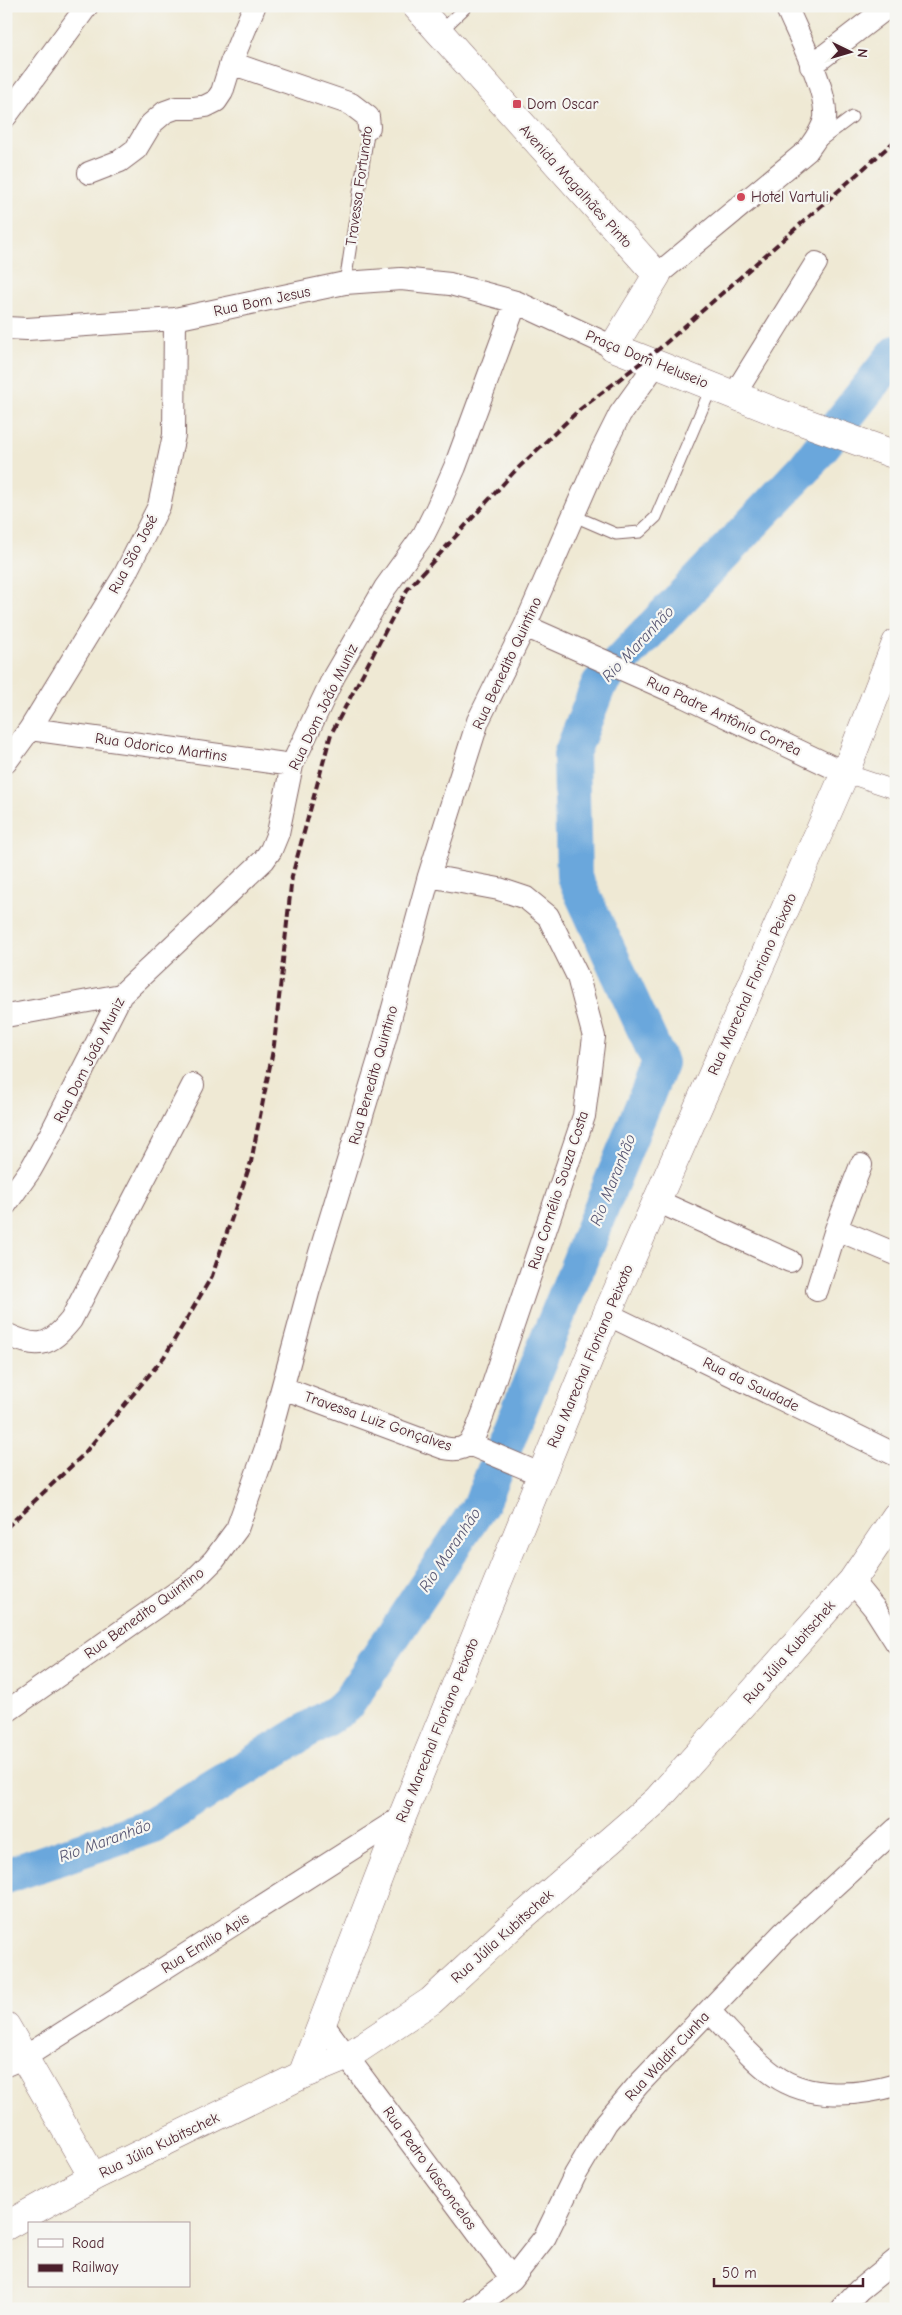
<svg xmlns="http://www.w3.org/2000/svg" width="902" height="2315" font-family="'Comic Neue',sans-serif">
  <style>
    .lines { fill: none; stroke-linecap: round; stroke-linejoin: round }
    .river { stroke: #6ba7dc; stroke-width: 36 }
    .service-casing { stroke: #846666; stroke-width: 13 }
    .pedestrian-casing { stroke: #846666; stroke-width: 19 }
    .minor-casing { stroke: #846666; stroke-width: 24 }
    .tertiary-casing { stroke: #846666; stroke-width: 29 }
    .secondary-casing { stroke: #846666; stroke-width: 29 }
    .service { stroke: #fff; stroke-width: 11 }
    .pedestrian { stroke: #fff; stroke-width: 18 }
    .minor { stroke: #fff; stroke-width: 22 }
    .tertiary { stroke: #fff; stroke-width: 28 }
    .secondary { stroke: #fff; stroke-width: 28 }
    .rail { stroke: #4a1f2b; stroke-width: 4; stroke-dasharray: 8 4; stroke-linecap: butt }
    .poi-dot { fill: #d1495b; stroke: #f6f6f2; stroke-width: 2 }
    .labels { text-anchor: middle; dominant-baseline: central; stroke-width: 4.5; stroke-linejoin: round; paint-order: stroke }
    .poi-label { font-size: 15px; fill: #4a1f2b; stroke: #f6f6f2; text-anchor: start }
    .street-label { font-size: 15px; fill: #4a1f2b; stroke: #f6f6f2 }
    .water-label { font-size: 16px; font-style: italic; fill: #575572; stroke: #f6f6f2 }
  </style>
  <rect width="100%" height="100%" fill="#f6f6f2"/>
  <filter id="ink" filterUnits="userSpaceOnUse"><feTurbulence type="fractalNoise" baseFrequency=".02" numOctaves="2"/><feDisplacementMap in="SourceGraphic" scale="10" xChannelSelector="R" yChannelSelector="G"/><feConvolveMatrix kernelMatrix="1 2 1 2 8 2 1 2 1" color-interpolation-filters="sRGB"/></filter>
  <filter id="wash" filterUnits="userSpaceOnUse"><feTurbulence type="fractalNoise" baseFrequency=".0096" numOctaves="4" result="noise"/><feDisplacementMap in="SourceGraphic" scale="20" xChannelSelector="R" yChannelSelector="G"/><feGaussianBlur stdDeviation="1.12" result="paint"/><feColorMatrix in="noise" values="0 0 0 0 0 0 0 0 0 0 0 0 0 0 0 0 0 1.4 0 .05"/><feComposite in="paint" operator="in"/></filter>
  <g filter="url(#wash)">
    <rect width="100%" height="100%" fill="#efe9d4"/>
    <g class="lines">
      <!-- river -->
      <path class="river" d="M6,1876L153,1825L346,1706L481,1504L660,1063L574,876L571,755L599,684L804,469L896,353"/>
    </g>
  </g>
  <g filter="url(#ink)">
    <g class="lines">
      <defs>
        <path id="service" d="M439,33L467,6
          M820,141L852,117
          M345,283L369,127
          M572,515L616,534L640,532L656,517L712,386"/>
        <path id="pedestrian" d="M845,773L896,790"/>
        <path id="minor" d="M231,63L351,104L368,117L369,127
          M811,66L889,6
          M6,116L87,6
          M89,173L120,161L136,149L151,124L165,112L176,108H193L206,106L216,101L222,92L231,63L254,7
          M657,275L807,151C814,141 823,130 825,118C828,90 797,33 786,6
          M6,328L27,329L175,319L345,283L401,279L450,284L516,302L613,347
          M734,395L816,263
          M525,626L685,697L845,773
          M30,729L292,765
          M6,762L30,729L125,574L159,506L174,435L175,319
          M6,1016L121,995
          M861,1165L836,1229L896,1254
          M657,1201L790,1261
          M6,1204L31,1169L50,1135L121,995L264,860L271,850L278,833L292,765L334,676L385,588L424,534L437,508L455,467L516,302
          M817,1290L836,1229
          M607,1314L896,1455
          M6,1334C38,1349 49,1347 71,1320L193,1085
          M283,1388L444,1448C472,1454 474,1436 483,1414L584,1116L594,1037L578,977L548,916L526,898L499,889L429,876
          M469,1444L540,1474
          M852,1581L875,1609L896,1642
          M6,1712L193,1581L214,1560L237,1529L266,1448L309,1289L380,1056L429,876L478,721L525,626L601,452L620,414L656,364
          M709,2011C730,2032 750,2058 774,2075C809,2100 858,2096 896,2085
          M322,2023L512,2279
          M6,2065L25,2057L402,1817
          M473,2309L512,2279L545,2237L575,2175L606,2123L638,2085L783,1933L896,1829
          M841,2309L859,2290L896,2260"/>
        <path id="tertiary" d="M416,6L657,275L613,347L779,413L896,455"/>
        <path id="secondary" d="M6,2026L93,2177
          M302,2075L402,1817L607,1314L845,773L896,643
          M6,2226L93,2177L302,2075L348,2056L431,2001L515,1923L657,1800L852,1581L896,1516"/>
      </defs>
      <!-- service casing -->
      <use href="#service" class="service-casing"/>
      <!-- pedestrian casing -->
      <use href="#pedestrian" class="pedestrian-casing"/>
      <!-- minor casing -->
      <use href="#minor" class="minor-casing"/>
      <!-- tertiary casing -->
      <use href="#tertiary" class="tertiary-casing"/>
      <!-- secondary casing -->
      <use href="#secondary" class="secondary-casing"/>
      <!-- service -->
      <use href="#service" class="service"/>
      <!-- pedestrian -->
      <use href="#pedestrian" class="pedestrian"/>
      <!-- minor -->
      <use href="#minor" class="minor"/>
      <!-- tertiary -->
      <use href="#tertiary" class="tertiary"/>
      <!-- secondary -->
      <use href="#secondary" class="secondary"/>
      <!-- rail -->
      <path class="rail" d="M6,1528L83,1455L164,1357L212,1276L251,1162L274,1045L292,876L331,734L407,590L514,472L578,411L660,348L896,140"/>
    </g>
  </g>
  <!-- markers -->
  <g class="poi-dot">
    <rect x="512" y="99" width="10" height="10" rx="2.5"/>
    <circle cx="741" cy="197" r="5"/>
  </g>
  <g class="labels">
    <!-- poi labels -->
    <g class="poi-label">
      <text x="527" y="104">Dom Oscar</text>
      <text x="751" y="197">Hotel Vartuli</text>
    </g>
    <!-- street labels -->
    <g class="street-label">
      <text transform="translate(359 186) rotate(-82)">Travessa Fortunato</text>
      <text transform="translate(576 186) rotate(48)">Avenida Magalhães Pinto</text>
      <text transform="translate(262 301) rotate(-12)">Rua Bom Jesus</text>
      <text transform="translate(647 359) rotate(22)">Praça Dom Heluseio</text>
      <text transform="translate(133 554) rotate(-62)">Rua São José</text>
      <text transform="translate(507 663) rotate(-65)">Rua Benedito Quintino</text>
      <text transform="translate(323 707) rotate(-64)">Rua Dom João Muniz</text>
      <text transform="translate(724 716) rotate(25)">Rua Padre Antônio Corrêa</text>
      <text transform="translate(161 747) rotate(8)">Rua Odorico Martins</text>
      <text transform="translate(752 984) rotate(-66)">Rua Marechal Floriano Peixoto</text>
      <text transform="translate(89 1060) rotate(-63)">Rua Dom João Muniz</text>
      <text transform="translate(373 1075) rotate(-74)">Rua Benedito Quintino</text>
      <text transform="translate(558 1190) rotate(-72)">Rua Cornélio Souza Costa</text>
      <text transform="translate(590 1356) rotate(-67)">Rua Marechal Floriano Peixoto</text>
      <text transform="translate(751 1384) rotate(26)">Rua da Saudade</text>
      <text transform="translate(378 1421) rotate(19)">Travessa Luiz Gonçalves</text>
      <text transform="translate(144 1613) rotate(-36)">Rua Benedito Quintino</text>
      <text transform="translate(789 1652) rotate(-49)">Rua Júlia Kubitschek</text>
      <text transform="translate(437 1730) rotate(-68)">Rua Marechal Floriano Peixoto</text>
      <text transform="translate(502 1936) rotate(-42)">Rua Júlia Kubitschek</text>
      <text transform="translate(205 1943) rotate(-32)">Rua Emílio Apis</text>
      <text transform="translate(667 2056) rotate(-47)">Rua Waldir Cunha</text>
      <text transform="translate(159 2145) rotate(-26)">Rua Júlia Kubitschek</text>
      <text transform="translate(430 2168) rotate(54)">Rua Pedro Vasconcelos</text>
    </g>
    <!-- water labels -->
    <g class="water-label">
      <text transform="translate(638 644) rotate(-47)">Rio Maranhão</text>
      <text transform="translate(613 1180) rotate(-68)">Rio Maranhão</text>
      <text transform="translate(450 1550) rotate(-56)">Rio Maranhão</text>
      <text transform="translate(105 1841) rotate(-20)">Rio Maranhão</text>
    </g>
  </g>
  <!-- margin -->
  <rect width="902" height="2315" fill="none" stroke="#f6f6f2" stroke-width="25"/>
  <!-- legend -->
  <rect x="28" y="2222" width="162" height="65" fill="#f6f6f2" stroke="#b1a0a2"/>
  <rect x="38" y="2239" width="25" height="8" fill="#ffffff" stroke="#b1a0a2"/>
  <text x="72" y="2248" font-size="15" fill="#4a1f2b">Road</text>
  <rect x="38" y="2264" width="25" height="8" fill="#4a1f2b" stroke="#b1a0a2"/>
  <text x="72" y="2272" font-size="15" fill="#4a1f2b">Railway</text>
  <!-- north arrow -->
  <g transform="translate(850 52) rotate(95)" stroke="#f6f6f2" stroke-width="4" paint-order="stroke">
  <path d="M0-4L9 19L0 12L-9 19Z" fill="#4a1f2b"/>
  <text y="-8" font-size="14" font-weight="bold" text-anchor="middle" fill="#4a1f2b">N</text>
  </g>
  <!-- scale -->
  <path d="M714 2278v8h149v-8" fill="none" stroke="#4a1f2b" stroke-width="2.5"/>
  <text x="722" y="2278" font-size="15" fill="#4a1f2b" stroke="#f6f6f2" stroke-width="4" paint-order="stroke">50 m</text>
</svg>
